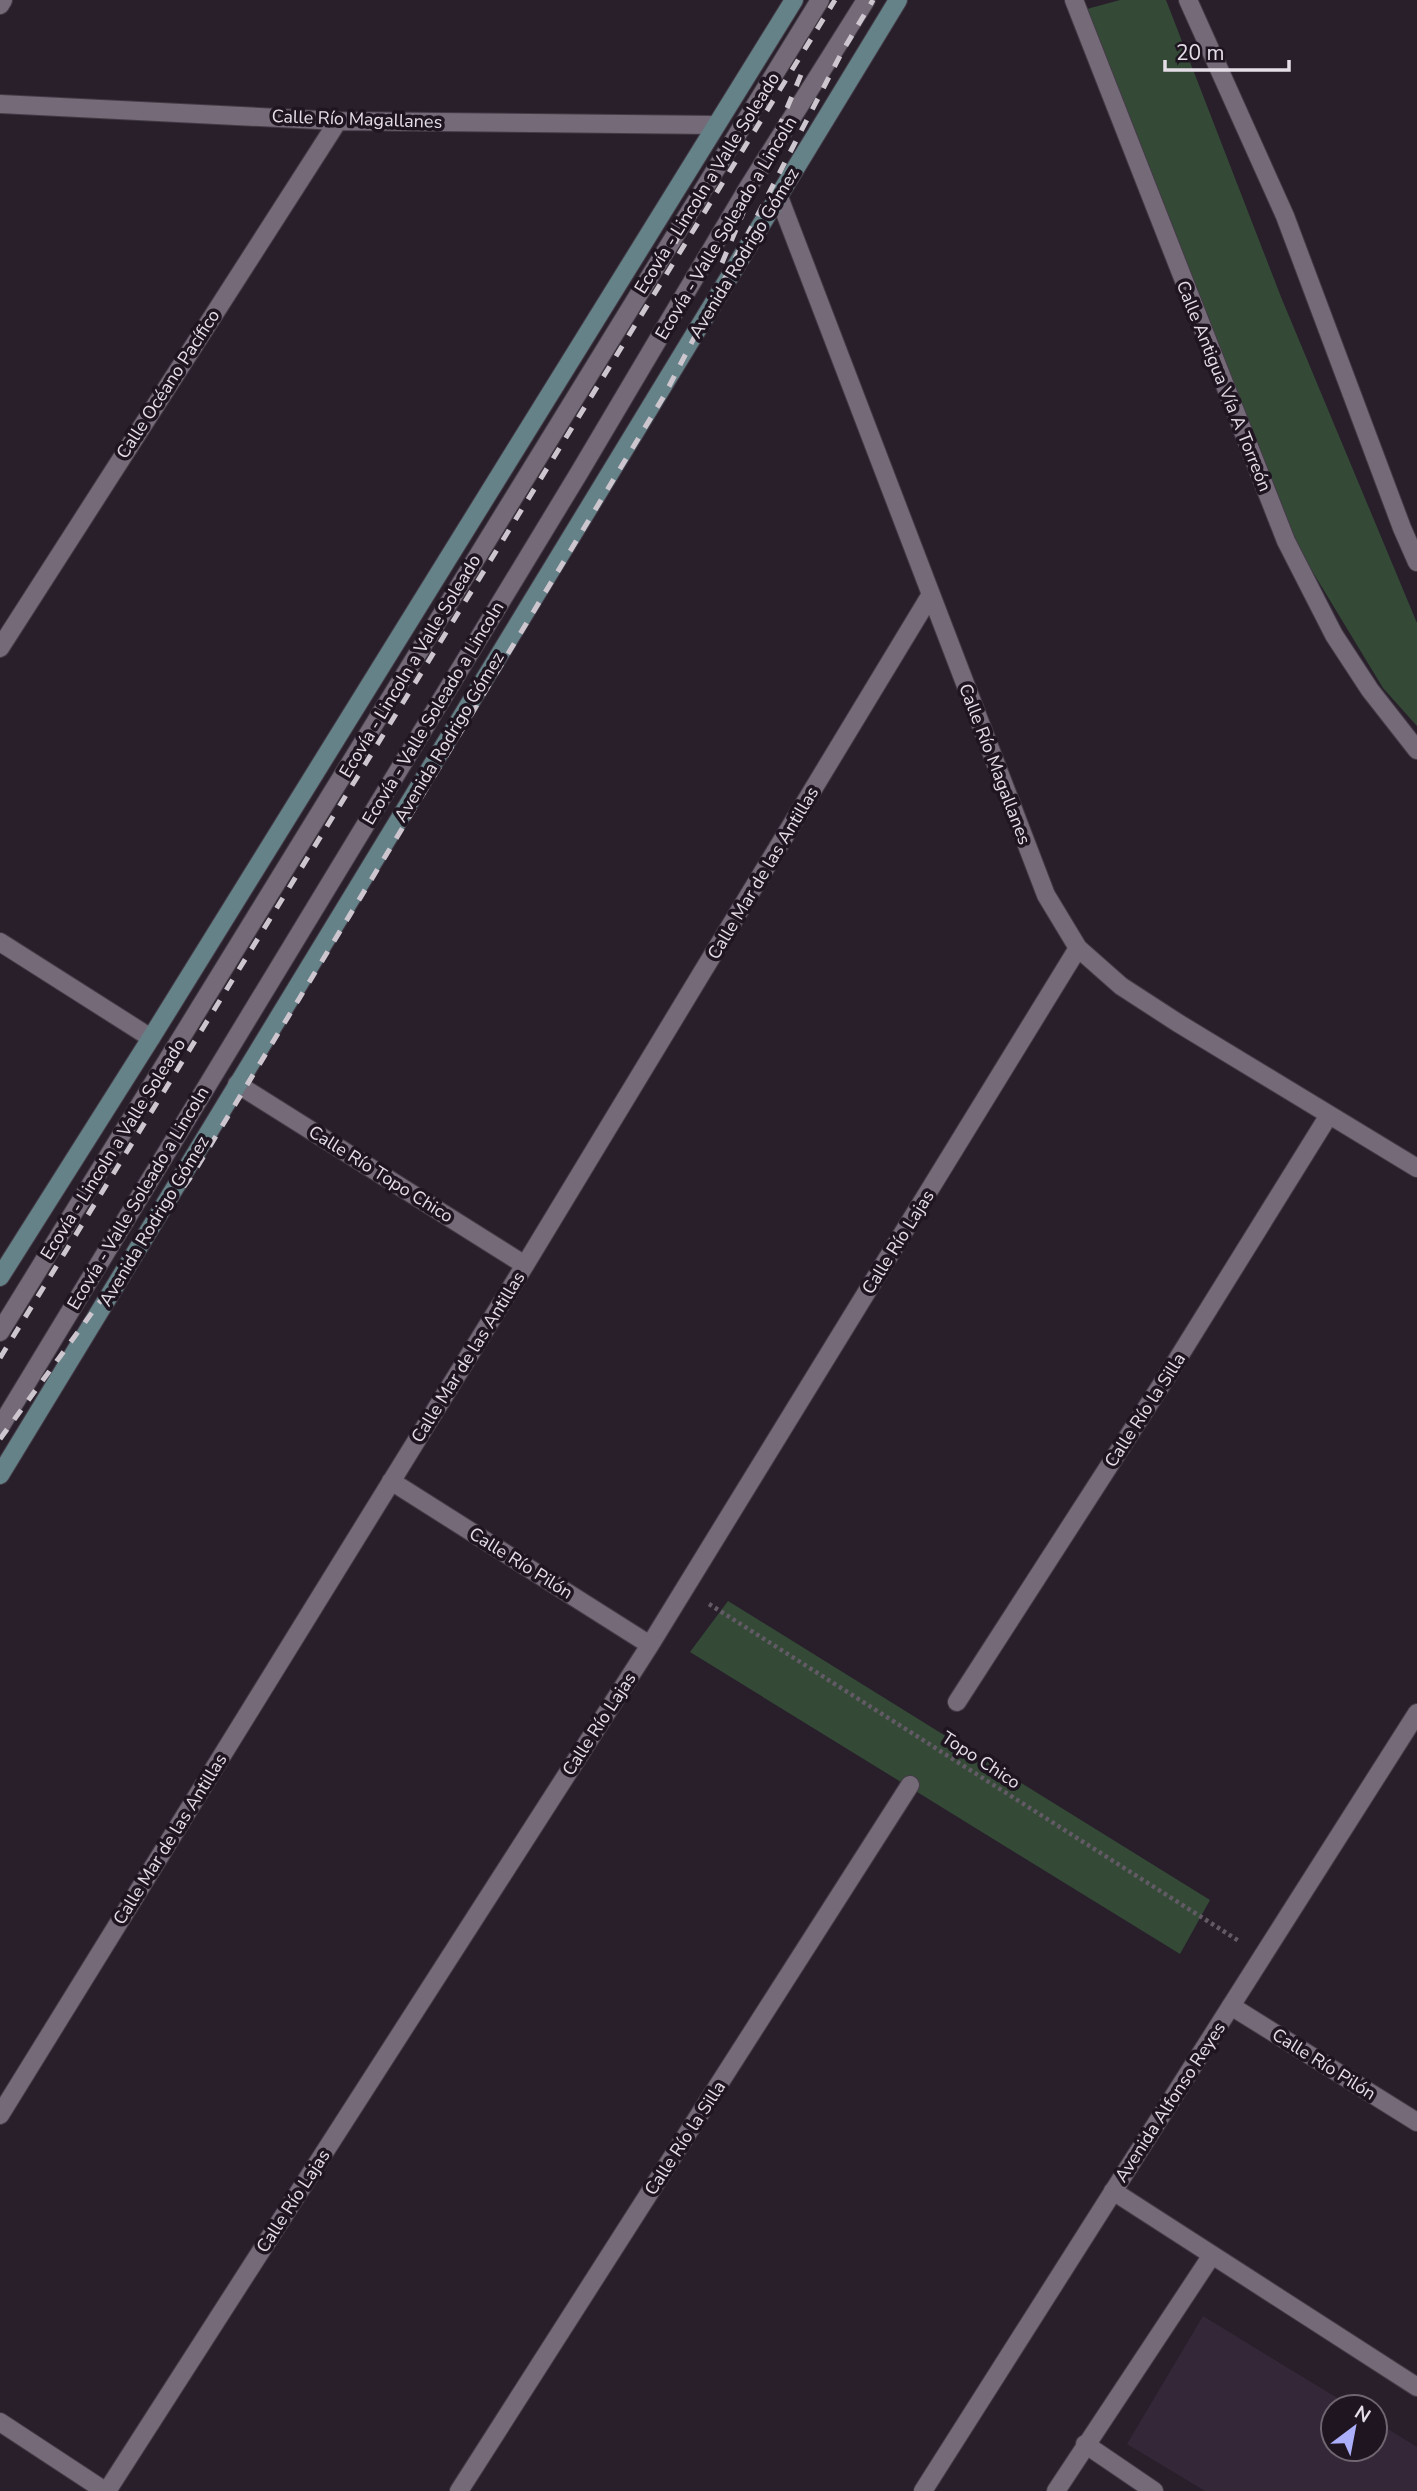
<svg xmlns="http://www.w3.org/2000/svg" width="1417" height="2491" font-family="'Nunito Sans',sans-serif">
  <style>
    .built { fill: #342738 }
    .green { fill: #344a37 }
    .lines { fill: none; stroke-linecap: round; stroke-linejoin: round }
    .service-casing { stroke: #433b46; stroke-width: 20 }
    .minor-casing { stroke: #433b46; stroke-width: 20 }
    .tertiary-casing { stroke: #433b46; stroke-width: 20 }
    .secondary-casing { stroke: #433b46; stroke-width: 20 }
    .path { stroke: #625a65; stroke-width: 4.5; stroke-dasharray: 3.5 3.5; stroke-linecap: butt }
    .service { stroke: #756a78; stroke-width: 18 }
    .minor { stroke: #756a78; stroke-width: 18 }
    .tertiary { stroke: #756a78; stroke-width: 18 }
    .secondary { stroke: #658288; stroke-width: 18 }
    .rail { stroke: #cdc6cf; stroke-width: 5; stroke-dasharray: 12 12; stroke-linecap: butt }
    .labels { text-anchor: middle; dominant-baseline: central; stroke-width: 7; stroke-linejoin: round; paint-order: stroke }
    .street-label { font-size: 18px; fill: #e5dee7; stroke: #1e1521 }
  </style>
  <rect width="100%" height="100%" fill="#281f2b"/>
  <!-- built -->
  <path class="built" d="M1203,2316L1352,2407H1333V2449H1375V2421L1417,2447V2491H1205L1127,2444Z"/>
  <!-- green -->
  <path class="green" d="M1120,0H1166L1281,297L1417,623V726L1383,688L1291,536L1087,9Z
    M728,1601L1210,1900L1180,1954L690,1652Z"/>
  <g class="lines">
    <defs>
      <path id="service" d="M0,1332L820,0
        M0,1427L579,473L749,186L866,0
        M1113,2191L1417,2387
        M1085,2444L1154,2491
        M1056,2491L1212,2255"/>
      <path id="minor" d="M0,5L3,0
        M0,104L338,121L715,125
        M779,197L1046,895L1078,948L1121,986L1178,1023L1417,1168
        M0,648L338,121
        M0,942L151,1038
        M237,1084L525,1265
        M391,1481L650,1645
        M957,1702L1167,1376L1329,1115
        M1231,2006L1417,2122
        M0,2115L525,1265L930,596
        M0,2422L105,2491
        M107,2491L650,1645L1078,948
        M459,2491L910,1785"/>
      <path id="tertiary" d="M1074,0L1286,541L1334,635L1370,690L1417,750
        M1188,0L1285,216L1402,528L1417,562
        M923,2491L1417,1713"/>
      <path id="secondary" d="M0,1277L151,1038L794,0
        M0,1475L898,0"/>
    </defs>
    <!-- service casing -->
    <use href="#service" class="service-casing"/>
    <!-- minor casing -->
    <use href="#minor" class="minor-casing"/>
    <!-- tertiary casing -->
    <use href="#tertiary" class="tertiary-casing"/>
    <!-- secondary casing -->
    <use href="#secondary" class="secondary-casing"/>
    <!-- path -->
    <path class="path" d="M709,1604L1239,1941"/>
    <!-- service -->
    <use href="#service" class="service"/>
    <!-- minor -->
    <use href="#minor" class="minor"/>
    <!-- tertiary -->
    <use href="#tertiary" class="tertiary"/>
    <!-- secondary -->
    <use href="#secondary" class="secondary"/>
    <!-- rail -->
    <path class="rail" d="M675,243L713,169
      M722,263L803,70
      M0,1358L835,0
      M0,1439L193,1174L664,396L842,52L873,0"/>
  </g>
  <g class="labels">
    <!-- street labels -->
    <g class="street-label">
      <text transform="translate(357 119) rotate(2)">Calle Río Magallanes</text>
      <text transform="translate(707 183) rotate(-58)">Ecovía - Lincoln a Valle Soleado</text>
      <text transform="translate(726 228) rotate(-59)">Ecovía - Valle Soleado a Lincoln</text>
      <text transform="translate(744 253) rotate(-59)">Avenida Rodrigo Gómez</text>
      <text transform="translate(168 384) rotate(-57)">Calle Océano Pacífico</text>
      <text transform="translate(1224 386) rotate(68)">Calle Antigua Vía A Torreón</text>
      <text transform="translate(410 666) rotate(-59)">Ecovía - Lincoln a Valle Soleado</text>
      <text transform="translate(433 713) rotate(-59)">Ecovía - Valle Soleado a Lincoln</text>
      <text transform="translate(449 737) rotate(-59)">Avenida Rodrigo Gómez</text>
      <text transform="translate(995 764) rotate(69)">Calle Río Magallanes</text>
      <text transform="translate(763 873) rotate(-59)">Calle Mar de las Antillas</text>
      <text transform="translate(113 1149) rotate(-58)">Ecovía - Lincoln a Valle Soleado</text>
      <text transform="translate(381 1174) rotate(32)">Calle Río Topo Chico</text>
      <text transform="translate(138 1198) rotate(-59)">Ecovía - Valle Soleado a Lincoln</text>
      <text transform="translate(154 1221) rotate(-59)">Avenida Rodrigo Gómez</text>
      <text transform="translate(898 1242) rotate(-58)">Calle Río Lajas</text>
      <text transform="translate(468 1357) rotate(-58)">Calle Mar de las Antillas</text>
      <text transform="translate(1145 1410) rotate(-57)">Calle Río la Silla</text>
      <text transform="translate(521 1563) rotate(32)">Calle Río Pilón</text>
      <text transform="translate(599 1724) rotate(-57)">Calle Río Lajas</text>
      <text transform="translate(981 1760) rotate(33)">Topo Chico</text>
      <text transform="translate(170 1839) rotate(-58)">Calle Mar de las Antillas</text>
      <text transform="translate(1324 2064) rotate(32)">Calle Río Pilón</text>
      <text transform="translate(1170 2102) rotate(-57)">Avenida Alfonso Reyes</text>
      <text transform="translate(685 2138) rotate(-57)">Calle Río la Silla</text>
      <text transform="translate(293 2201) rotate(-57)">Calle Río Lajas</text>
    </g>
  </g>
  <!-- north arrow -->
  <g transform="translate(1354 2428) rotate(32)"><circle r="33" fill="#1e1521" stroke="#6e6570" stroke-width="2"/>
  <path d="M0-5L12 26L0 18L-12 26Z" fill="#acaffb"/>
  <text y="-10" font-size="19" font-weight="bold" text-anchor="middle" fill="#e5dee7">N</text>
  </g>
  <!-- scale -->
  <path d="M1165 60v10h124v-10" fill="none" stroke="#e5dee7" stroke-width="3.5"/>
  <text x="1176" y="60" font-size="21" fill="#e5dee7" stroke="#1e1521" stroke-width="5" paint-order="stroke">20 m</text>
</svg>
